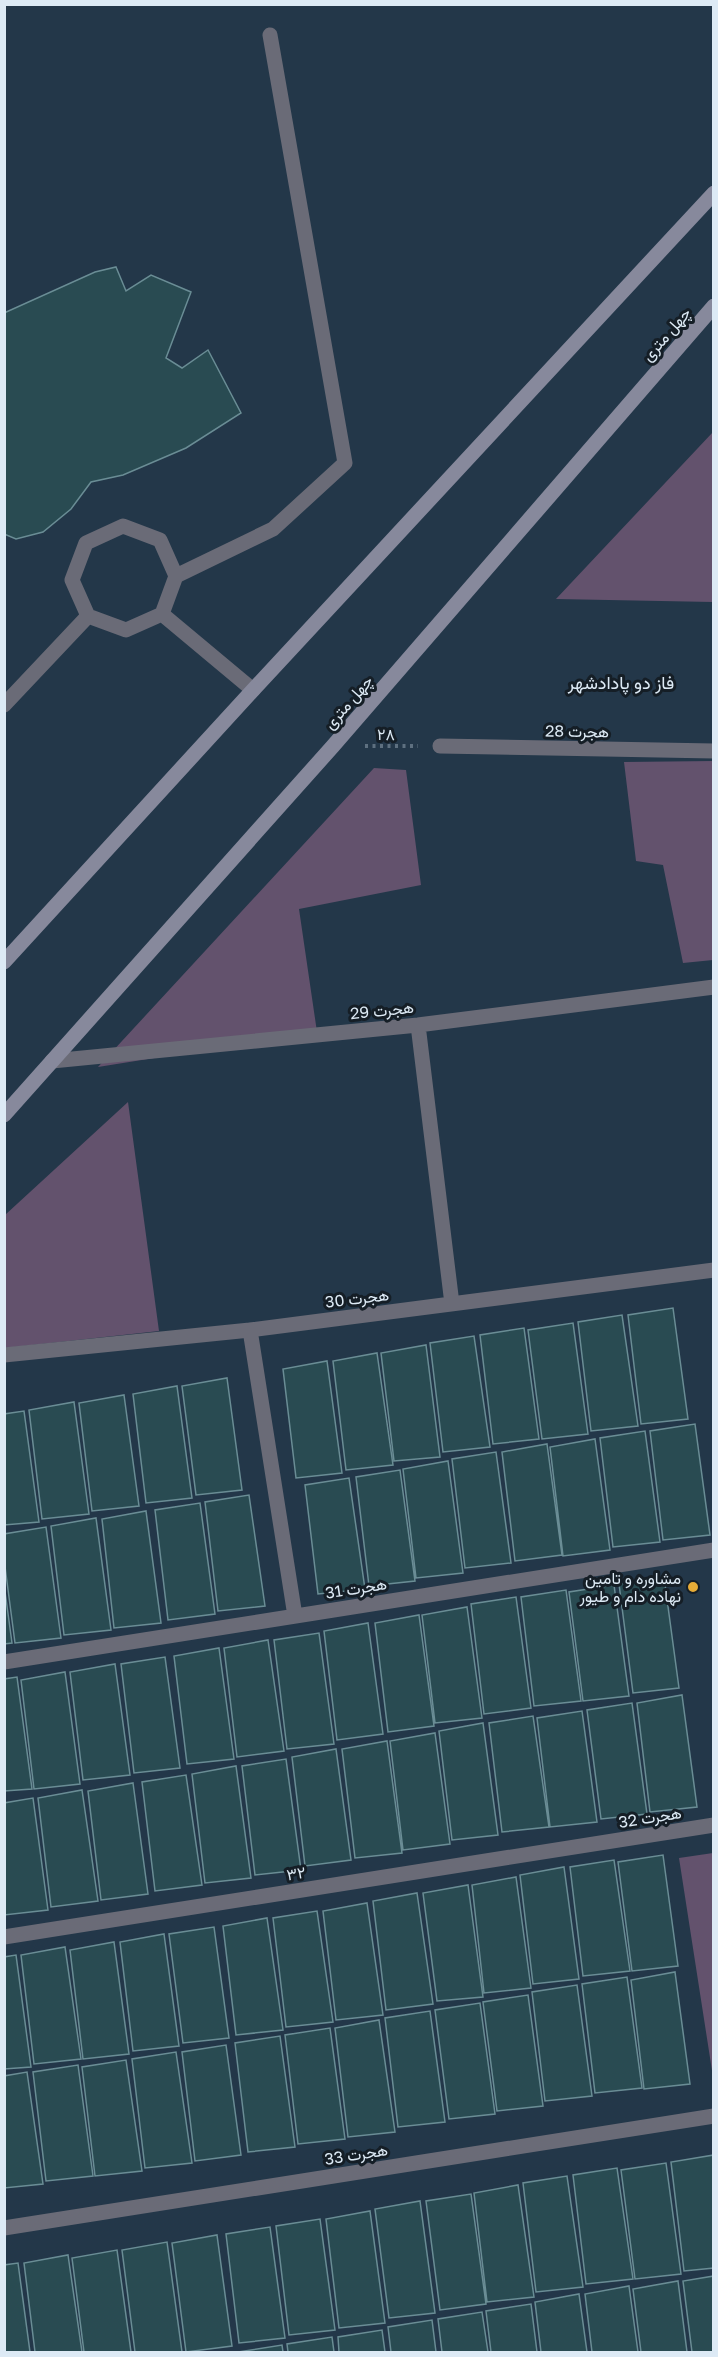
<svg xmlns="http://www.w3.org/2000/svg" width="718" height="2357" font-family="'Golos Text',Vazirmatn,sans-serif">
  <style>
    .green { fill: #63526d }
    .building { fill: #294b52; stroke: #6a8d95; stroke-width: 1.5 }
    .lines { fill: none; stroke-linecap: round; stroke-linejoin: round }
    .path { stroke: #5e7080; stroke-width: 4; stroke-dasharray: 3 4.5; stroke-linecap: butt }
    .service { stroke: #6a6b77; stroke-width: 15 }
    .minor { stroke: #6a6b77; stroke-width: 15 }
    .secondary { stroke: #87899c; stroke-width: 15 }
    .poi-dot { fill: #e7ac37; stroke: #151e26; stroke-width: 2 }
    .labels { text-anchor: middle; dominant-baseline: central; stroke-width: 6; stroke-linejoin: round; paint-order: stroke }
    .street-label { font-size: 16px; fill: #ddeaf5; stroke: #151e26 }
    .poi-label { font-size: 16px; fill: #ddeaf5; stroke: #151e26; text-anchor: end }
    .neighbourhood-label { font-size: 18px; fill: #ddeaf5; stroke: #151e26 }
  </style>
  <rect width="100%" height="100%" fill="#233749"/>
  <!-- green -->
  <path class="green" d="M713,432V602L556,599Z
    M713,761V960L683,963L663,865L636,861L624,762Z
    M374,768L406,770L421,885L299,909L317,1032L98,1067Z
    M128,1102L159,1331L5,1348V1215Z
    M713,1853H714L713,2077L679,1858Z"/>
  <!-- building -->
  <path class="building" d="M116,267L126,291L151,275L191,292L166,358L182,368L208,350L241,413L186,448L123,475L91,482L71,509L43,532L16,539L4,534V313L95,272Z
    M673,1308L688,1419L641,1424L628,1315Z
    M622,1315L638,1426L591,1431L578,1322Z
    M573,1323L588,1434L542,1439L528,1330Z
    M524,1328L539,1439L493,1444L480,1335Z
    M474,1336L490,1447L443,1452L430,1343Z
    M426,1345L440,1457L394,1461L381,1353Z
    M377,1353L393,1465L346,1470L333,1361Z
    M327,1361L342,1473L296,1478L283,1369Z
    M227,1378L242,1490L196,1495L182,1386Z
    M177,1386L192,1498L146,1503L133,1394Z
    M124,1395L139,1506L92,1511L79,1403Z
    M74,1402L89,1514L42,1519L29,1410Z
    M24,1411L39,1522L4,1525V1414Z
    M695,1424L710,1535L663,1540L650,1431Z
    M645,1431L660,1542L613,1547L600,1438Z
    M595,1439L610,1550L563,1556L550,1447Z
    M547,1444L562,1555L515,1561L502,1452Z
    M496,1452L511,1563L465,1568L452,1459Z
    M448,1461L463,1573L416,1578L403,1469Z
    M400,1470L415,1581L369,1586L356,1477Z
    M349,1478L365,1589L318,1594L305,1485Z
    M249,1495L265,1606L218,1611L205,1502Z
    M200,1503L215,1614L168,1620L155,1510Z
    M146,1511L161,1623L114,1628L102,1519Z
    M96,1518L111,1630L64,1635L51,1526Z
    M46,1527L61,1638L15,1643L4,1559V1534Z
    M664,1577L679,1688L633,1693L619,1584Z
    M4,1584L12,1643L4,1644Z
    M614,1585L629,1696L583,1701L569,1592Z
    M566,1590L581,1701L534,1706L521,1597Z
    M516,1597L531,1708L484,1714L471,1604Z
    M467,1607L482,1718L435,1723L422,1615Z
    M419,1615L434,1726L388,1732L375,1623Z
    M368,1623L383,1734L337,1740L324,1631Z
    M319,1633L334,1744L287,1749L274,1640Z
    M268,1640L284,1751L237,1757L224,1648Z
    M219,1648L234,1759L187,1764L174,1656Z
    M165,1657L180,1768L134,1773L121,1664Z
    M115,1664L130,1775L83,1780L70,1672Z
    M65,1672L80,1784L34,1789L21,1680Z
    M17,1677L32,1789L4,1791V1679Z
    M682,1695L697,1807L650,1812L637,1703Z
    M632,1703L647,1814L601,1819L587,1710Z
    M582,1711L597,1822L550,1827L537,1718Z
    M533,1716L549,1827L502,1832L489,1723Z
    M483,1723L498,1835L452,1840L439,1731Z
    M435,1733L450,1844L403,1850L390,1741Z
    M387,1741L402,1853L355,1858L342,1749Z
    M336,1749L351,1860L305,1866L292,1757Z
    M286,1759L301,1870L255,1875L242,1766Z
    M236,1766L251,1878L205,1883L192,1774Z
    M186,1775L202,1885L155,1891L142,1782Z
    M133,1783L148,1894L101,1900L88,1791Z
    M82,1790L98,1901L51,1907L38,1798Z
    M33,1798L48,1910L4,1915V1803Z
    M663,1855L678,1966L632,1971L618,1862Z
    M614,1860L630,1971L583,1976L570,1867Z
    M564,1867L579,1979L533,1984L520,1875Z
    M516,1877L531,1988L484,1993L472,1885Z
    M468,1885L483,1997L437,2001L423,1893Z
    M417,1893L433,2004L386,2010L373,1901Z
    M367,1903L383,2015L336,2020L323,1911Z
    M317,1911L333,2022L286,2027L273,1918Z
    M267,1918L283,2030L236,2035L223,1926Z
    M214,1927L229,2038L183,2043L169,1934Z
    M164,1934L179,2046L133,2051L120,1942Z
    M114,1942L129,2054L83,2059L70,1950Z
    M65,1947L81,2059L34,2064L21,1955Z
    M16,1955L31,2067L4,2069V1957Z
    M675,1972L690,2084L644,2089L631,1980Z
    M627,1977L642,2088L595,2093L582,1984Z
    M577,1985L592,2096L545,2101L532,1992Z
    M528,1995L543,2106L497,2111L483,2002Z
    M480,2003L495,2114L449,2119L435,2010Z
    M430,2011L445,2122L398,2127L385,2018Z
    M379,2020L395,2132L348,2137L335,2028Z
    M330,2028L345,2139L298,2144L285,2035Z
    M280,2036L295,2147L248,2152L235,2043Z
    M226,2045L241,2155L195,2161L182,2052Z
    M176,2052L192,2163L145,2168L132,2059Z
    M126,2060L142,2171L95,2176L82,2067Z
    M78,2065L93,2176L46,2181L33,2072Z
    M27,2072L43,2184L4,2188V2076Z
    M714,2155V2268L684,2271L671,2162Z
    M666,2163L681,2274L635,2279L621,2170Z
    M617,2168L633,2279L586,2284L573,2175Z
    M567,2176L583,2287L536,2292L523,2183Z
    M518,2185L534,2297L487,2302L474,2193Z
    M471,2194L486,2304L440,2310L426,2201Z
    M420,2201L435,2313L389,2318L375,2209Z
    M370,2211L385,2323L339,2328L326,2219Z
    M320,2219L335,2330L289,2335L276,2226Z
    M270,2227L285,2338L239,2343L226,2234Z
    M217,2235L232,2346L186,2352L172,2243Z
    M167,2242L182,2352H135L122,2250Z
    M117,2250L131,2352H84L72,2258Z
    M68,2255L82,2352H35L24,2263Z
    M18,2263L30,2352H4V2265Z
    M714,2276V2352H692L683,2281Z
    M678,2281L687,2352H641L633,2289Z
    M629,2286L638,2352H592L585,2294Z
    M579,2294L587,2352H541L535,2302Z
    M531,2304L537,2352H491L486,2311Z
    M482,2312L488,2352H442L438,2319Z
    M432,2320L436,2352H391L388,2327Z
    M382,2330L385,2352H339L338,2337Z
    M332,2337L334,2352H288L287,2344Z
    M282,2345L283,2352H238Z"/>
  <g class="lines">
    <!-- path -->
    <path class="path" d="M365,746H418"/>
    <!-- service -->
    <path class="service" d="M123,526L160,540L176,576L162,614L126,630L88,616L72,580L86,543Z
      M176,576L273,529L345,463L270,35
      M162,614L253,690
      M4,705L88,616"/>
    <!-- minor -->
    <path class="minor" d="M440,746L714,751
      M418,1025L452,1304
      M52,1061L418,1025L714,987
      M250,1330L295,1616
      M4,1355L250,1330L714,1270
      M4,1662L714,1550
      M4,1937L714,1825
      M4,2228L714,2116"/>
    <!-- secondary -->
    <path class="secondary" d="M4,962L253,690L714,193
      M4,1115L333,746L714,306"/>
  </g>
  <!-- markers -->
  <circle class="poi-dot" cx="693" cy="1587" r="6"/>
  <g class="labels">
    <!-- street labels -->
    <g class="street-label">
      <text transform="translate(666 334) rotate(-49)">چهل متری</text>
      <text transform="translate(348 702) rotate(-49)">چهل متری</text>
      <text transform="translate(577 731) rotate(1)">هجرت 28</text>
      <text x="386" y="734">۲۸</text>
      <text transform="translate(382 1010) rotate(-6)">هجرت 29</text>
      <text transform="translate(357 1298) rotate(-7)">هجرت 30</text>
      <text transform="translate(356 1588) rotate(-9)">هجرت 31</text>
      <text transform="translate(650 1817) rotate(-9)">هجرت 32</text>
      <text transform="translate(296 1873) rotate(-9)">۳۲</text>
      <text transform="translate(356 2154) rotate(-9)">هجرت 33</text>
    </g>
    <!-- poi labels -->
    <g class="poi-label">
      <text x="681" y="1578">مشاوره و تامین<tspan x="681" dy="18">نهاده دام و طیور</tspan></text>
    </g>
    <!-- neighbourhood labels -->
    <g class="neighbourhood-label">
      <text x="621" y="682">فاز دو پادادشهر</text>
    </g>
  </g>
  <!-- border -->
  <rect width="718" height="2357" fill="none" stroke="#ddeaf5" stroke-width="12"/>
</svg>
